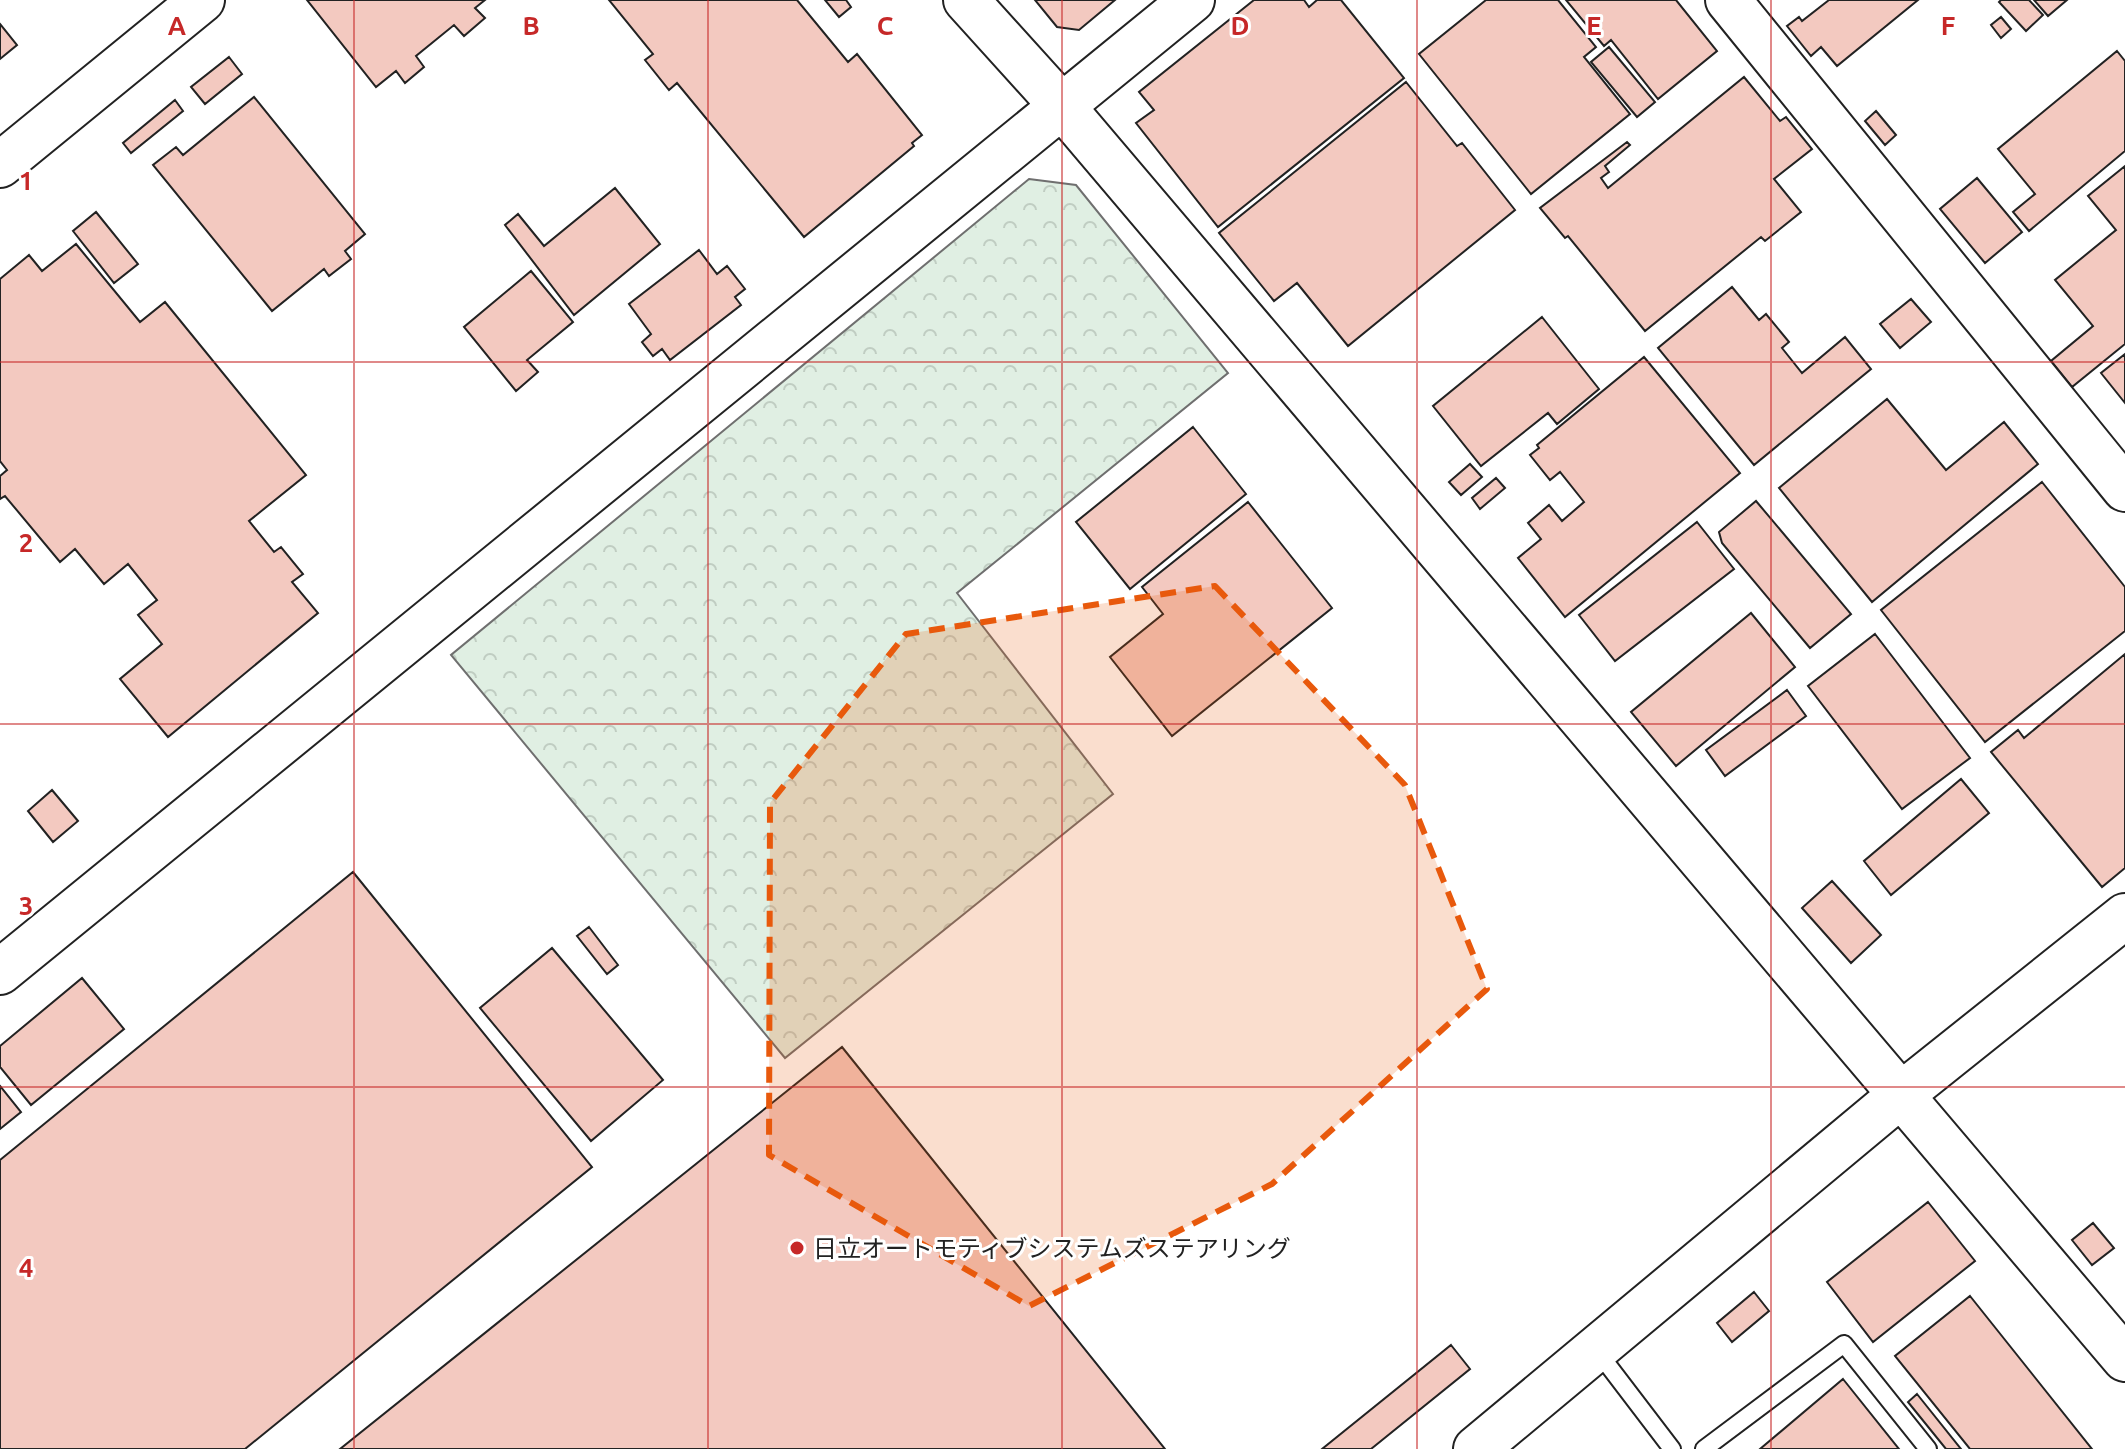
<svg xmlns="http://www.w3.org/2000/svg" width="2125" height="1449" font-family="Ubuntu,'Noto Sans JP',sans-serif">
  <style>
    .park { fill: url(#park-crowns); stroke: #6f6f6f; stroke-width: 2 }
    .building { fill: #f3c9c0; stroke: #222; stroke-width: 2 }
    .lines { fill: none; stroke-linecap: round; stroke-linejoin: round }
    .lane-casing { stroke: #222; stroke-width: 20 }
    .secondary-casing { stroke: #222; stroke-width: 48 }
    .lane { stroke: #fff; stroke-width: 16 }
    .secondary { stroke: #fff; stroke-width: 44 }
    .marked { fill: #e8590c; fill-opacity: 0.2; stroke: #e8590c; stroke-width: 6; stroke-dasharray: 16 10; stroke-linejoin: round }
    .grid { fill: none; stroke: #c62828; stroke-width: 2; stroke-opacity: 0.55 }
    .poi-dot { fill: #c62828; stroke: #fff; stroke-width: 3 }
    .labels { text-anchor: middle; dominant-baseline: central; stroke-width: 6; stroke-linejoin: round; paint-order: stroke }
    .poi-label { font-size: 24px; fill: #222; stroke: #fff; text-anchor: start }
    .grid-label { font-size: 26px; text-anchor: middle; font-weight: bold; fill: #c62828; stroke: #fff; stroke-width: 6; stroke-linejoin: round; paint-order: stroke }
  </style>
  <defs>
    <pattern id="park-crowns" width="20" height="18" patternUnits="userSpaceOnUse" patternTransform="scale(2)"><rect width="20" height="18" fill="#e0efe3"/><path d="M2 6a3 3 0 1 1 6 0M12 15a3 3 0 1 1 6 0" fill="none" stroke="#c0cdc2"/></pattern>
  </defs>
  <rect width="100%" height="100%" fill="#fff"/>
  <!-- park -->
  <path class="park" d="M1029,179L1076,185L1228,373L957,593L1113,794L785,1058L451,655Z"/>
  <!-- building -->
  <path class="building" d="M307,0H485L475,8L485,18L464,36L454,25L416,56L424,67L405,83L396,71L376,87Z
    M609,0H797L848,62L857,54L922,135L912,143L914,146L804,237L677,83L669,90L645,60L653,54Z
    M825,0H846L851,7L839,17Z
    M1035,0H1115L1079,30L1057,27Z
    M1254,0H1304L1309,7L1317,0H1341L1404,78L1218,227L1136,123L1154,110L1139,92Z
    M1486,0H1558L1596,47L1584,57L1630,114L1531,194L1419,54Z
    M1566,0H1676L1717,51L1658,99L1611,40L1604,46Z
    M1829,0H1918L1837,66L1821,47L1811,56L1787,26L1799,17L1802,21Z
    M2001,0H2029L2043,15L2026,31L1999,2Z
    M2034,0H2067L2048,16Z
    M2001,17L2011,29L2001,38L1991,25Z
    M0,24L17,45L0,59Z
    M1609,47L1655,102L1637,117L1591,62Z
    M2117,51L2125,61V151L2029,231L2013,212L2035,194L1998,149Z
    M229,57L242,74L205,104L191,87Z
    M1744,77L1780,121L1786,117L1812,149L1774,179L1801,212L1765,241L1761,237L1645,331L1568,236L1565,238L1540,208L1627,142L1630,145L1605,166L1609,172L1601,178L1608,188Z
    M1406,82L1457,146L1462,143L1515,210L1348,346L1297,283L1274,301L1219,233Z
    M254,97L365,234L345,251L351,259L329,276L324,269L272,311L153,165L176,147L183,155Z
    M175,100L183,111L131,153L123,143Z
    M1876,111L1896,135L1885,145L1865,121Z
    M2125,166V344L2072,387L2051,361L2093,326L2055,280L2116,230L2088,196Z
    M1977,178L2022,232L1985,263L1940,209Z
    M615,188L660,244L574,315L505,225L518,214L544,246Z
    M96,212L138,264L114,283L73,231Z
    M76,244L140,322L165,302L306,475L249,521L274,552L281,547L303,574L292,582L318,613L168,737L120,679L162,644L138,615L157,600L128,564L104,584L75,549L60,562L5,496L0,499V476L7,470L0,461V279L29,255L42,271Z
    M699,250L717,274L727,266L745,289L735,297L741,305L670,360L662,349L653,356L642,342L651,334L629,304Z
    M531,271L573,322L527,360L538,372L516,391L464,327Z
    M1732,287L1759,320L1766,314L1789,342L1782,348L1802,373L1845,337L1871,369L1754,465L1658,348Z
    M1911,299L1931,322L1900,348L1880,324Z
    M1542,317L1599,389L1557,424L1548,413L1481,466L1433,406Z
    M2125,354V403L2101,373Z
    M1644,357L1740,473L1565,617L1518,558L1541,539L1528,523L1549,505L1562,521L1584,502L1560,472L1550,480L1530,455L1539,448L1537,445Z
    M1887,399L1946,470L2004,422L2038,464L1872,602L1779,488Z
    M1193,427L1246,494L1130,589L1076,522Z
    M1470,464L1482,477L1461,495L1449,482Z
    M1496,478L1505,488L1480,509L1472,498Z
    M2042,482L2125,587V631L1985,742L1881,610Z
    M1756,501L1851,614L1810,648L1722,543L1719,532Z
    M1248,502L1332,608L1172,736L1110,657L1163,614L1142,587Z
    M1697,522L1734,569L1615,661L1579,615Z
    M1751,613L1795,667L1676,766L1631,712Z
    M1875,634L1970,758L1902,809L1808,686Z
    M2125,654V868L2102,887L1991,752L2018,730L2024,738Z
    M1787,690L1806,716L1725,776L1706,750Z
    M1961,779L1989,813L1891,895L1864,861Z
    M52,790L78,821L53,842L28,811Z
    M353,872L592,1167L245,1449H0V1160Z
    M1832,881L1881,935L1851,963L1802,908Z
    M589,927L618,965L607,974L577,936Z
    M552,948L663,1080L591,1141L480,1008Z
    M82,978L124,1029L31,1105L0,1067V1046Z
    M842,1047L1165,1449H340Z
    M0,1086L21,1112L0,1129Z
    M1928,1202L1975,1261L1873,1342L1827,1282Z
    M2093,1223L2114,1248L2092,1265L2072,1240Z
    M1754,1292L1769,1311L1732,1342L1717,1323Z
    M1970,1296L2092,1449H1970L1895,1356Z
    M1451,1345L1470,1369L1371,1449H1322Z
    M1843,1379L1899,1449H1760Z
    M1917,1394L1961,1449H1946L1908,1402Z"/>
  <g class="lines">
    <defs>
      <path id="lane" d="M1598,1352L1672,1449
        M1704,1449L1844,1344L1928,1449"/>
      <path id="secondary" d="M966,0L1061,105L2125,1359
        M1728,0L2125,489
        M0,165L202,0
        M0,972L1192,0
        M1476,1449L1902,1094L2125,916"/>
    </defs>
    <!-- lane casing -->
    <use href="#lane" class="lane-casing"/>
    <!-- secondary casing -->
    <use href="#secondary" class="secondary-casing"/>
    <!-- lane -->
    <use href="#lane" class="lane"/>
    <!-- secondary -->
    <use href="#secondary" class="secondary"/>
  </g>
  <!-- marked area -->
  <path class="marked" d="M1215,586L1405,785L1487,989L1272,1184L1029,1306L769,1155L770,803L906,634Z"/>
  <!-- grid -->
  <path class="grid" d="M354,0V1449M708,0V1449M1062,0V1449M1417,0V1449M1771,0V1449M0,362H2125M0,724H2125M0,1087H2125"/>
  <!-- markers -->
  <circle class="poi-dot" cx="797" cy="1248" r="8"/>
  <g class="labels">
    <!-- poi labels -->
    <g class="poi-label">
      <text x="813" y="1248">日立オートモティブシステムズステアリング</text>
    </g>
  </g>
  <g class="grid-label">
    <text x="177" y="35">A</text>
    <text x="531" y="35">B</text>
    <text x="885" y="35">C</text>
    <text x="1240" y="35">D</text>
    <text x="1594" y="35">E</text>
    <text x="1948" y="35">F</text>
    <text x="26" y="190">1</text>
    <text x="26" y="552">2</text>
    <text x="26" y="915">3</text>
    <text x="26" y="1277">4</text>
  </g>
</svg>
